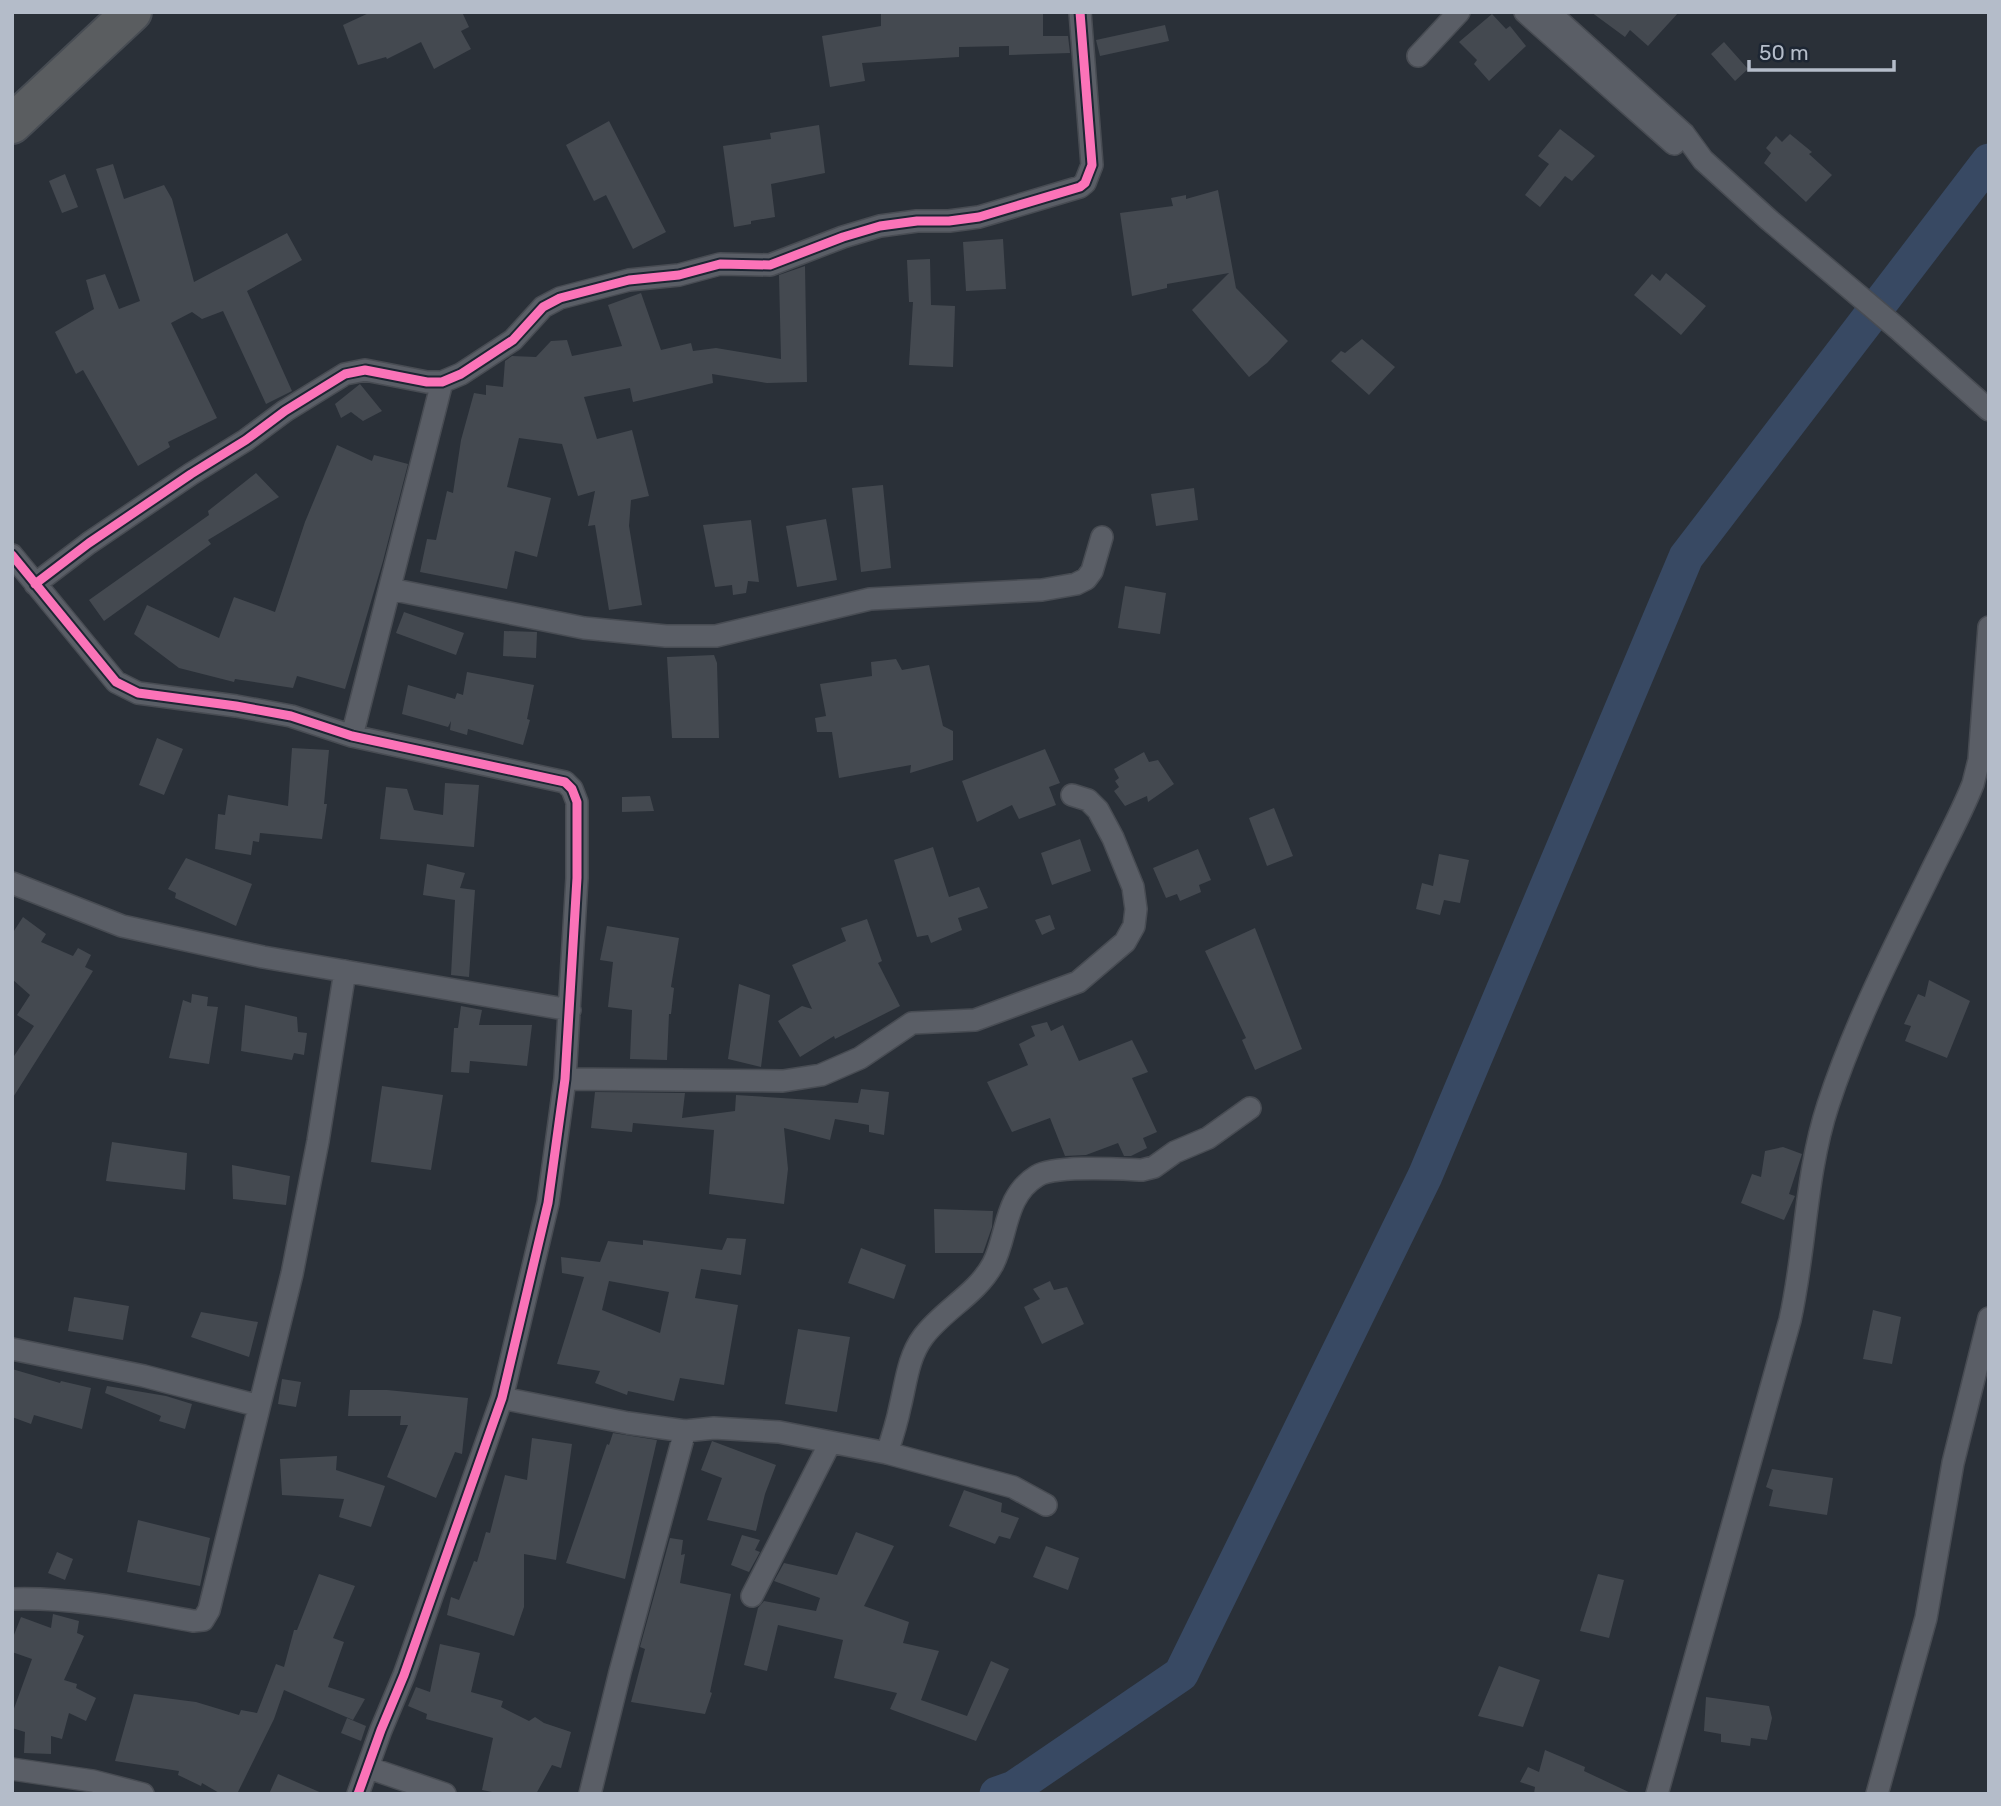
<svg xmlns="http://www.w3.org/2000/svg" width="2001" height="1806" font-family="Rubik,sans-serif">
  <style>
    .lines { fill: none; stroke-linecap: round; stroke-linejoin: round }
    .river { stroke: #384963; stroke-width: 35 }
    .building { fill: #444950; fill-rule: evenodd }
    .street-casing { stroke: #484c53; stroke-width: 24 }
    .highway-casing { stroke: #474c53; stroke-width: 42 }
    .street { stroke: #5a5e66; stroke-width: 21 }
    .highway { stroke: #5a5d60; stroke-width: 38 }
    .cycleway-casing { stroke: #1d2633; stroke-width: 13 }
    .cycleway { stroke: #fb73b8; stroke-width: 9 }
  </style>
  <rect width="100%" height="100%" fill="#2a3038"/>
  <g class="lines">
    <!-- river -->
    <path class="river" d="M997,1794L1014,1788L1181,1674L1425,1176L1686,557L1989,161"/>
  </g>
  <!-- building -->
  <path class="building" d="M371,12H462L469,27L461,31L471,49L434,69L421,42L387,59L386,57L358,65L343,25Z
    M881,12H1043V36H1068L1070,53L1009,55V46L959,47V57L862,63L865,81L830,87L822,36L881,26Z
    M1591,12H1679L1648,46L1630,30L1625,37Z
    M1492,14L1506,29L1510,26L1526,46L1489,81L1474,64L1477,60L1459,42Z
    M1165,25L1169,41L1100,56L1096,40Z
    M1724,42L1748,69L1735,81L1711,54Z
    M609,121L666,232L633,249L606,195L594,201L566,145Z
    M819,125L825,173L771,184L775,217L751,221V224L734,227L723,146L771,139L770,133Z
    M1560,129L1595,156L1572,181L1565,176L1540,207L1525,195L1549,164L1538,156Z
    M1790,134L1812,152L1809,154L1832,175L1806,202L1764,163L1771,153L1766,148L1776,136L1782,142Z
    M113,164L124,199L164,185L172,199L194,282L287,233L302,260L247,291L292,391L266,404L223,311L202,319L192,312L171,323L217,418L168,442L170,447L138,466L83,370L76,374L55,332L94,309L86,280L105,274L119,309L140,301L96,169Z
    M65,174L78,207L62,213L49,181Z
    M1218,190L1236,288L1288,341L1267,363L1249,377L1192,310L1229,273L1167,284V288L1132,296L1120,213L1173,206L1171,198L1186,195V199Z
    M1003,239L1006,289L966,291L963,242Z
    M930,259L931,305L955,306L953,367L909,365L913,302H909L907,260Z
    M805,266L807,382L767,383L712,374L713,383L633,402L630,388L584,397L597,439L632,430L649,496L631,500L629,526L642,605L609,610L595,525L588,526L595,491L578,496L562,444L519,438L507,487L551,498L537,557L515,551L507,589L420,572L427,539L436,540L447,491L453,493L461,440L474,393L486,395V385L503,387L505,361L512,356L536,357L551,341L567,340L572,356L622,346L608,305L641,293L661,350L691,343L693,351L716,348L781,359L779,275Z
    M1666,273L1706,306L1681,335L1634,295L1652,274L1660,281Z
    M1362,339L1395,367L1369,395L1331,361L1341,351L1345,353Z
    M360,384L382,411L363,421L351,412L341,418L335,404Z
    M337,445L372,461L374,455L408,464L383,561L345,689L297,676L293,688L235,679L234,682L179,668L134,634L147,605L219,638L234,597L275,612L305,522Z
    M256,473L279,497L208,540L211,544L104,621L89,600L209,515L208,511Z
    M883,485L891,568L861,572L852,488Z
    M1194,488L1198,520L1156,526L1151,494Z
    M826,519L837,580L797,587L786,526Z
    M751,520L759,582L748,581L746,593L733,595L732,585L715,587L703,525Z
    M1125,586L1166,593L1160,634L1118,628Z
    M404,612L464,633L456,655L396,633Z
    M504,631L537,632L536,658L503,656Z
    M714,655L717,663L719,738H672L667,657Z
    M896,659L902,670L929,665L943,726L953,731V760L910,773L911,765L839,778L832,732H817L815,718L826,716L820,684L872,676L871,662Z
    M467,672L534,685L527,719L530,720L523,745L468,729L467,735L450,730L451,721L448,727L402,714L408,685L455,699L457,693L463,695Z
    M157,738L183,749L164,795L139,785Z
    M292,748L329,750L324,804H327L322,839L260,833L259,842L253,841L251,855L215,849L218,814L225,815L228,795L288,806Z
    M1045,749L1060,783L1049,787L1056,805L1019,819L1012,805L977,822L962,781Z
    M1144,752L1149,762L1158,760L1174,784L1148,802L1147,796L1125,806L1114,791L1119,787L1115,781L1119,778L1114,769Z
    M445,783L479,785L474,847L380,839L386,787L407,789L414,810L443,815Z
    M650,796L654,811L622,812V797Z
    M1274,808L1293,856L1267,866L1249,818Z
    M1080,839L1091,871L1052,885L1041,853Z
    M933,847L949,897L979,887L988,908L958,918L962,930L931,943L928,935L917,937L894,860Z
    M1198,849L1211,880L1199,885L1201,892L1180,901L1177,894L1166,898L1153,868Z
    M1439,854L1469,860L1460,903L1444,900L1440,915L1416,909L1422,883L1433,886Z
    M186,858L252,884L236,926L175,898L176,893L168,889Z
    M427,864L465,873L460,888L475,890L469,977L451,975L455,900L423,895Z
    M1050,915L1055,929L1042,935L1035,920Z
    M23,917L46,934L41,942L73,956L78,948L91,955L85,967L93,971L12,1099V1059L34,1026L17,1015L30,995L12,979V934Z
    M867,919L882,961L878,963L900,1006L835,1039L834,1036L800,1057L778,1021L802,1006L812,1009L792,965L846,941L841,928Z
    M607,926L679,938L671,987L674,988L671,1014H669L667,1060L630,1059L632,1010L608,1007L613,962L600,960Z
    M1255,928L1302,1049L1255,1070L1242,1040L1246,1038L1205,951Z
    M1929,980L1970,1001L1947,1058L1905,1041L1911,1026L1904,1024L1918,994L1925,997Z
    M739,984L770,995L761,1067L728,1059Z
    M192,994L208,997L207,1006L218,1007L209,1064L169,1058L183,1000L191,1003Z
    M245,1005L297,1017L298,1032L307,1033L304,1055L294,1053L292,1060L241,1051Z
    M461,1006L482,1010L479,1025H532L527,1066L470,1061L469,1073L451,1072L454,1028H458Z
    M1047,1022L1051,1031L1063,1025L1079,1061L1132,1040L1148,1072L1132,1078L1157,1132L1143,1138L1147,1148L1131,1156H1124L1118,1143L1086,1155L1065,1156L1050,1118L1012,1132L987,1082L1028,1065L1019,1044L1035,1036L1031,1026Z
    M382,1086L443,1095L431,1170L371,1162Z
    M861,1089L889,1092L884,1135L869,1132V1125L835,1119L830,1140L784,1128L788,1169L784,1204L709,1194L714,1130L633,1123L632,1132L591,1128L595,1092L685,1093L682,1118L735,1111L736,1095L858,1103Z
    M112,1142L187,1153L185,1190L106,1181Z
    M1783,1147L1802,1154L1789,1194L1795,1196L1784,1220L1741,1203L1752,1174L1761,1177L1765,1151Z
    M232,1165L290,1176L286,1205L233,1199Z
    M934,1209L993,1211L992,1227L983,1253H935Z
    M727,1238L746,1239L741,1275L701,1269L695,1298L738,1305L724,1385L680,1378L674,1401L628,1391L627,1395L595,1383L600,1371L557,1364L584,1277L562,1273L561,1257L600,1262L608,1241L643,1245V1240L722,1250ZM609,1281L669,1292L660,1333L602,1310Z
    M861,1248L906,1265L894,1299L848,1283Z
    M1050,1281L1054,1290L1067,1287L1084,1324L1042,1344L1024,1307L1040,1299L1033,1289Z
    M74,1297L129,1306L123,1340L68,1331Z
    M1873,1310L1901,1317L1892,1364L1863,1359Z
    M201,1312L258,1322L249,1357L191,1337Z
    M798,1329L850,1337L837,1412L785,1404Z
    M12,1369L60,1383L61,1381L91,1388L82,1429L34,1415L31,1424L12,1417Z
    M282,1379L301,1382L296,1407L278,1404Z
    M107,1386L166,1396L192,1404L185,1429L159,1421L161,1416L105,1393Z
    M350,1390H387L468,1398L462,1454L455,1452L436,1498L387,1477L408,1425H400L401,1416H348Z
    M613,1433L657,1440L625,1579L566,1563L607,1444L609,1445Z
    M532,1438L572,1444L556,1560L524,1554V1607L514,1636L447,1615L451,1597L459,1600L474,1561L477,1562L486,1532L490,1533L505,1475L527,1480Z
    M712,1441L776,1465L765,1494L756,1531L707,1520L722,1478L701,1470Z
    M337,1456L336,1470L385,1486L371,1527L339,1517L344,1499L282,1495L280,1459Z
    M1772,1469L1833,1478L1827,1515L1769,1506L1773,1490L1766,1487Z
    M964,1490L1002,1503L1001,1512L1019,1518L1010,1539L999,1536L995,1544L949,1526Z
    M138,1520L210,1538L200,1586L127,1572Z
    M856,1532L894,1546L864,1606L909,1622L903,1643L939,1651L921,1700L967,1716L991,1661L1009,1669L976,1741L890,1709L897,1693L834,1678L843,1640L778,1625L767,1671L744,1665L758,1608L764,1601L816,1611L820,1598L774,1581L784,1563L837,1575Z
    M742,1535L760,1540L755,1550L760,1552L749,1572L731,1565Z
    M670,1538L683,1540L681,1555L685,1554L680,1583L731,1594L710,1692L712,1693L705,1714L631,1702L645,1649L640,1647Z
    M1046,1546L1079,1558L1068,1590L1033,1577Z
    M57,1552L73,1559L65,1580L48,1573Z
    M319,1574L355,1586L333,1638L344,1642L328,1687L365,1699L353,1720L284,1690L274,1719L237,1794H221L202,1783L201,1786L178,1775L179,1771L115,1761L134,1694L196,1702L239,1715L241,1710L257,1713L276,1664L284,1667L294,1630H297Z
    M1598,1574L1624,1580L1609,1638L1580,1631Z
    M53,1614L79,1621L77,1633L84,1636L64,1680L77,1684L76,1688L96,1698L86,1721L69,1713L62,1739L51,1736V1754L24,1753L25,1732L12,1728V1714L32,1659L12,1652V1640L21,1617L51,1628Z
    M440,1644L480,1653L471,1692L503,1701L501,1707L529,1721L535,1717L544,1723L571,1732L561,1768L552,1765L536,1794H502L482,1790L493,1738L426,1719L427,1714L408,1706L416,1687L430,1692Z
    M1499,1666L1540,1680L1523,1727L1478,1716Z
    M1706,1697L1769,1706L1772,1718L1767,1740L1751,1738L1750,1746L1721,1742V1734L1704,1731Z
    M347,1718L366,1726L361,1741L341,1733Z
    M1545,1750L1585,1767L1584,1771L1633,1794H1534L1535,1787L1520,1782L1528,1767L1539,1772Z
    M278,1774L324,1794H269Z"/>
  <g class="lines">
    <defs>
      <path id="street" d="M1525,12L1674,144
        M1549,12L1684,134L1703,160L1768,219L1897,328L1989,410
        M1418,56L1459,12
        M12,555L116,682L138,693L236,706L291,716L352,736L565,782L572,789L577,802V878L565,1079L548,1203L502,1398L404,1675L381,1730L358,1794
        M35,584L89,543L191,474L246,440L285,411L345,374L365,370L427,382H442L461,374L513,340L543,307L560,298L629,280L679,275L720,264L770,265L843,237L880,226L917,221H949L979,217L1080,187L1085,183L1092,165L1080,12
        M390,589L584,628L666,636H716L870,599L1042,590L1076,584L1086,579L1092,571L1102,537
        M352,736L442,382
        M12,883L122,926L263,957L570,1010
        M565,1079L783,1081L821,1075L860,1058L912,1023L975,1020L1078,982L1125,942L1134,926L1136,909L1133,887L1113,838L1098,810L1088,800L1072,795
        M12,1349L144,1376L259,1406
        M502,1398L628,1423L685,1431L714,1428L779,1432L887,1453L1013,1487L1046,1505
        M887,1453C892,1438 897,1422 900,1407C906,1383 908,1357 923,1337C943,1310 977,1294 993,1264C1008,1235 1004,1196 1037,1176C1055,1165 1118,1169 1142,1170L1154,1167L1175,1152L1208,1138L1250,1108
        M752,1596L830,1443
        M12,1599C74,1597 132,1610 193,1621L203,1620L209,1610L292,1274L318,1141L345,971
        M369,1768L445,1794
        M12,1769L93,1781L143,1794
        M590,1794L620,1672L685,1431
        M1657,1794L1790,1320C1806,1249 1805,1175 1828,1105C1853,1028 1891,953 1927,880C1942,848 1960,817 1973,784L1979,760L1989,627
        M1877,1794L1926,1618L1953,1463L1989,1318"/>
      <path id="highway" d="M12,124L132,12"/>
    </defs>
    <!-- street casing -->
    <use href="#street" class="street-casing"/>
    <!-- highway casing -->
    <use href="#highway" class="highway-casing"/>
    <!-- street -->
    <use href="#street" class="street"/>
    <!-- highway -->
    <use href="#highway" class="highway"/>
    <defs>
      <path id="cycleway" d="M12,555L116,682L138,693L236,706L291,716L352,736L565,782L572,789L577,802V878L565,1079L548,1203L502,1398L404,1675L381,1730L358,1794
        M35,584L89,543L191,474L246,440L285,411L345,374L365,370L427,382H442L461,374L513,340L543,307L560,298L629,280L679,275L720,264L770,265L843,237L880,226L917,221H949L979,217L1080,187L1085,183L1092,165L1080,12"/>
    </defs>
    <!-- cycleway casing -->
    <use href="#cycleway" class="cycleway-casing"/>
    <!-- cycleway -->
    <use href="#cycleway" class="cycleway"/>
  </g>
  <!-- border -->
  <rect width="2001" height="1806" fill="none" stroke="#b4bcc9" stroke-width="28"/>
  <!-- scale -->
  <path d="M1749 60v10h145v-10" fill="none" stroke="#b4bcc9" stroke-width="3.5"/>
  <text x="1759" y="60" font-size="21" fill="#b4bcc9" stroke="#1d2633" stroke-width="5" paint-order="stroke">50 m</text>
</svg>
